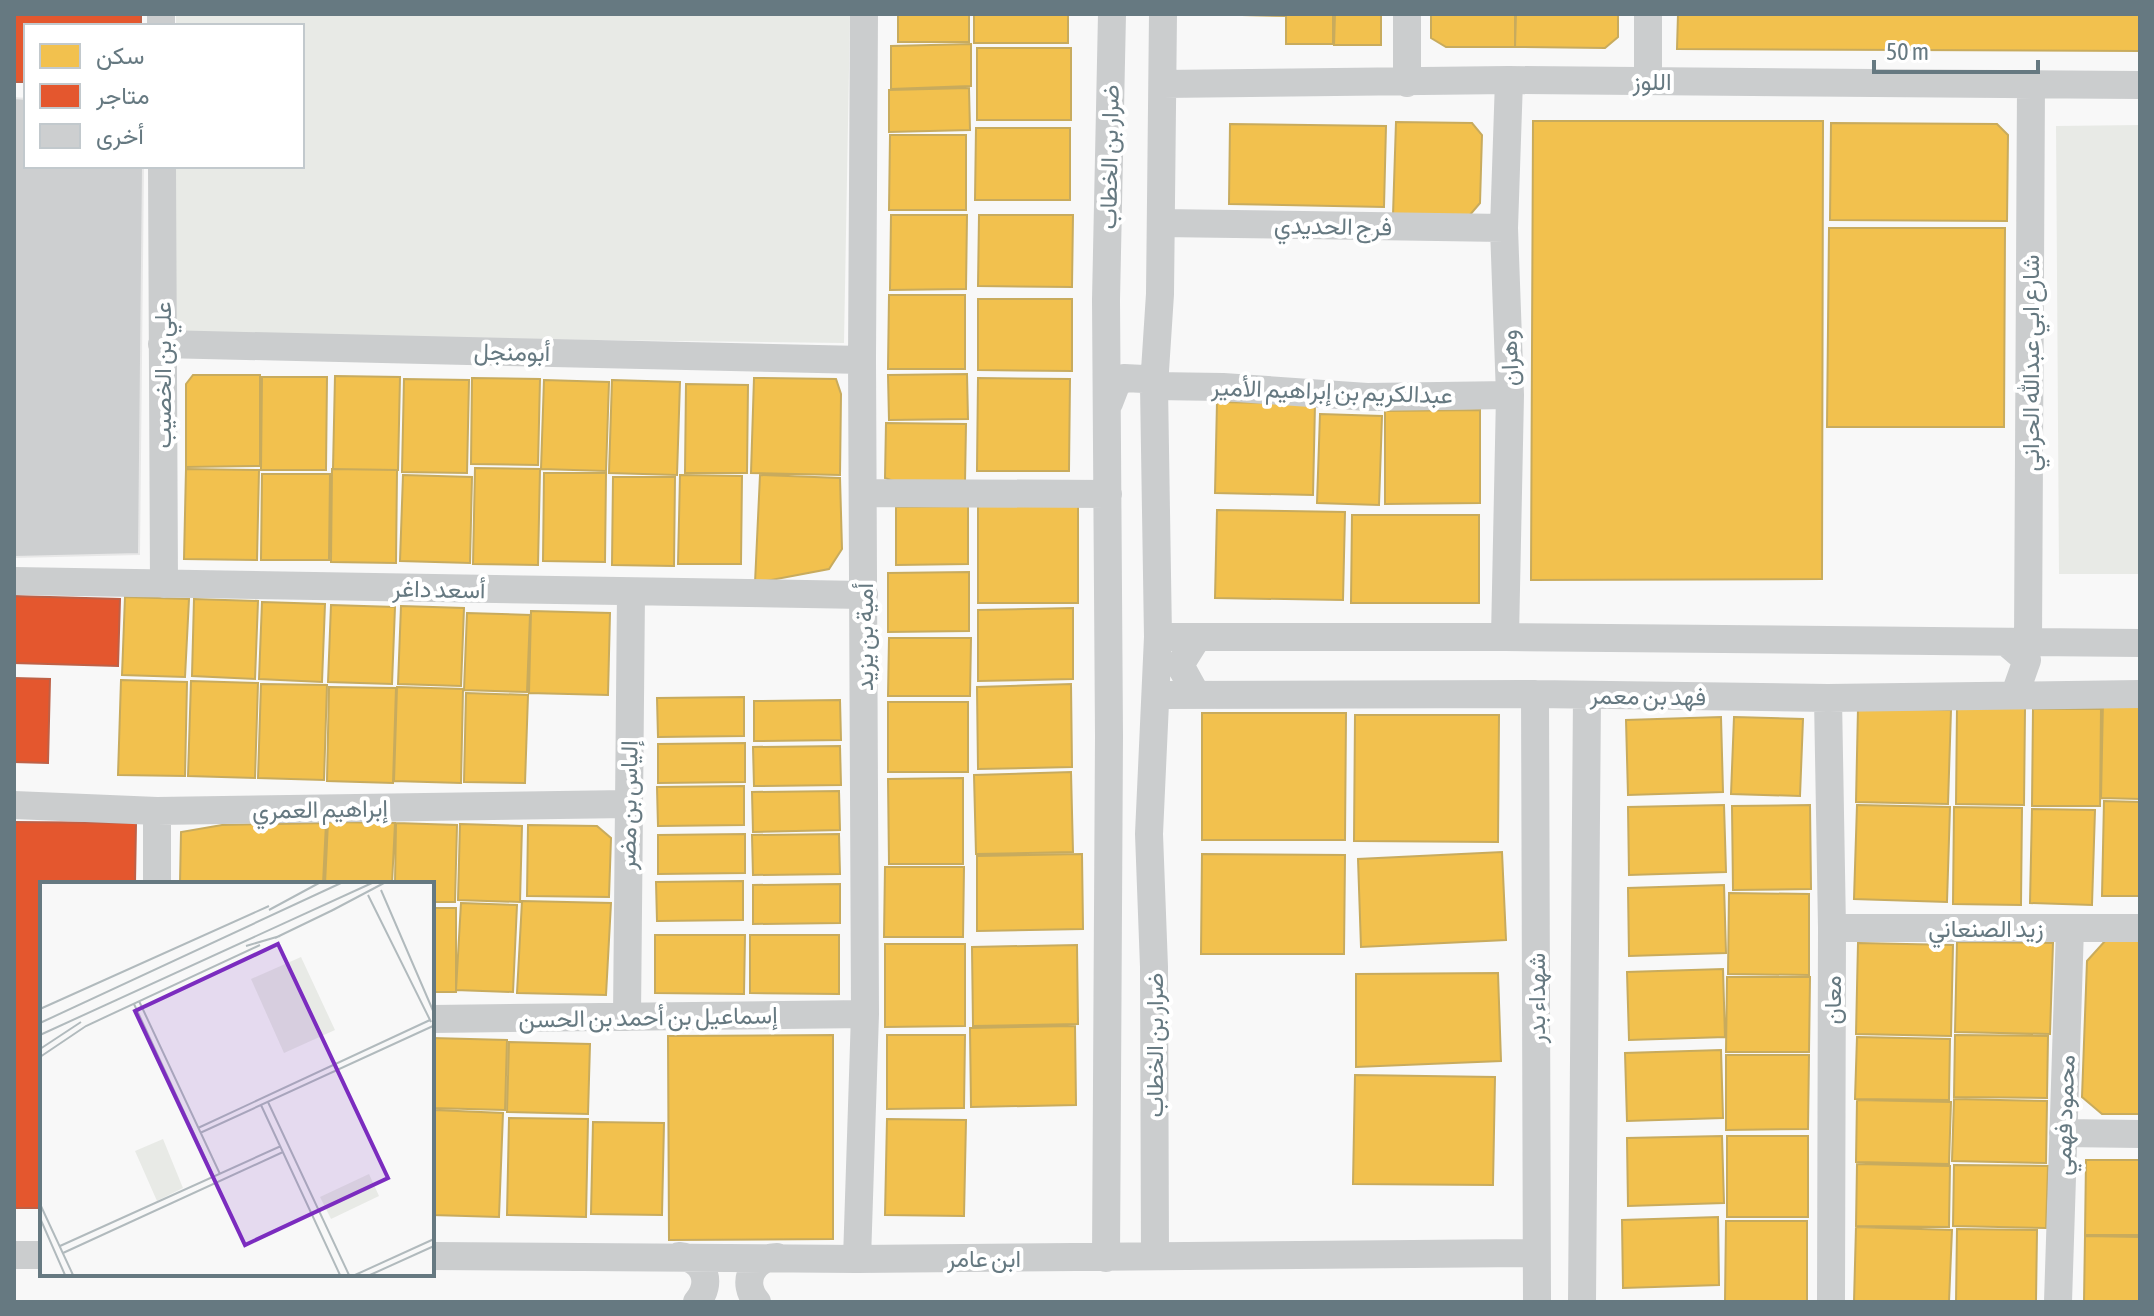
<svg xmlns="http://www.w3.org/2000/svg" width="2154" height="1316" font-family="'Asap Condensed',Vazirmatn,sans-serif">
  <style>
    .green { fill: #e8eae6 }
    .homes { fill: #f2c14e; stroke: #c8ab5d; stroke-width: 2 }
    .shops { fill: #e4572e; stroke: #be6147; stroke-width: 2 }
    .building { fill: #cdcfd0; stroke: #e8e8e8; stroke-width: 2 }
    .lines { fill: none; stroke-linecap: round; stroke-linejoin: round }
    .minor { stroke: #cbcdce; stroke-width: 28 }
    .labels { text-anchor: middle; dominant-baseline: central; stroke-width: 8; stroke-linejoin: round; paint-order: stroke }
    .street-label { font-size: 24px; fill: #667981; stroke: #fff }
    .inset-road { fill: none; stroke: #b1babd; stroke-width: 2 }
    .view { fill: #7b2cbf; fill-opacity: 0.15; stroke: #7b2cbf; stroke-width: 4 }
    .inset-edge { fill: none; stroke: #667981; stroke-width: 4 }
  </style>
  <rect width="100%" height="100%" fill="#f8f8f8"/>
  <!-- green -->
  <path class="green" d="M176,14H850L844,343L171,335L174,166H302V26H176Z
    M2140,125V574H2059L2056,126Z"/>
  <!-- homes -->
  <path class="homes" d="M898,14H969V42H898Z
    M974,14H1068V43H974Z
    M1201,14H1284V16Z
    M1286,14H1333V44H1286Z
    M1335,14H1381V45H1334Z
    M1431,14H1515V47H1446L1431,38Z
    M1516,14H1618V37L1605,48L1515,47Z
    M1678,14H2140V51L1677,49Z
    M971,44V86L891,89V46Z
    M977,48H1071V120H977Z
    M969,88L970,130L889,132V90Z
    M1533,121H1823L1822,579L1531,580Z
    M1396,122L1472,123L1482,135L1480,203L1469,216L1393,215Z
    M1831,123L1997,124L2008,135L2007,221L1830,220Z
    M1230,124L1386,126L1384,207L1229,204Z
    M976,128H1070V200H975Z
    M890,135H966V210H889Z
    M891,215H967L966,289L890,290Z
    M979,215H1073L1072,287L978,286Z
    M1829,228H2005L2004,427H1827Z
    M889,295H965V369H888Z
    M978,299H1072V371L978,370Z
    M967,374L968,419L889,420L888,375Z
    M193,375H260V466L186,467V384Z
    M335,376L400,377L398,470L333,469Z
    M262,377H327L326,470H261Z
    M472,378L540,379L538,465L471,464Z
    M754,378L836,379L841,394L840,475L751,473Z
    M978,378L1070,379L1069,471H977Z
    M404,379L469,380L467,473L402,472Z
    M544,380L609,382L606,471L541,469Z
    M612,380L680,382L677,475L609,473Z
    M686,384L748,385L747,473H685Z
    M1217,402L1315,404L1313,495L1215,493Z
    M1480,410V503L1385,504V411Z
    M1320,414L1382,416L1379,505L1317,503Z
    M886,423L966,424L965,483H899L885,478Z
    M475,468L540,469L538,565L473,564Z
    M186,469L259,470L257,560L184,559Z
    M332,469L397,470L396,563L331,562Z
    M544,473H606L605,562L543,561Z
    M262,474H330L329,560H261Z
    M403,475L472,477L470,563L400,561Z
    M680,475L742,476L741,564H678Z
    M760,475L840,478L842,549L829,569L755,583Z
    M613,477H675L674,566L612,565Z
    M1078,505V603H978V506Z
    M968,506V564L896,565V507Z
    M1217,510L1345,512L1343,600L1215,598Z
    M1352,515H1479V603H1351Z
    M969,572V631L888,632V573Z
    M125,597L189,599L185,677L122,675Z
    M194,599L258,601L255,679L192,676Z
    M262,602L325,604L322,682L259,679Z
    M331,605L395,607L392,684L328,682Z
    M401,606L464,608L461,686L398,684Z
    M1073,608V679L978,681V610Z
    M531,611L610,613L608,695L529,693Z
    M467,613L530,615L527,692L464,690Z
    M889,638H971L970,696H888Z
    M121,680L187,682L185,776L118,775Z
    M191,681L258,683L255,778L188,776Z
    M261,684L327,685L324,780L258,778Z
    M1071,684L1072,767L978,769L977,687Z
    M329,687L396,688L393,783L327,781Z
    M397,687L463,689L461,783L394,781Z
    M466,693L528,695L525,783L464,782Z
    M744,697V736L658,737L657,698Z
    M840,700L841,740L754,741V701Z
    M2103,701L2140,702V799L2101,798Z
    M888,702H968V772H888Z
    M1957,707L2025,708L2024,805L1956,804Z
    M1858,708L1951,710L1948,804L1856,802Z
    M2033,709H2101L2100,806H2032Z
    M1202,713H1346L1345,840H1202Z
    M1355,715H1499L1498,842L1354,841Z
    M1721,717L1723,792L1628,795L1626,720Z
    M1734,717L1803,719L1800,796L1731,794Z
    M745,743V782L658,783V744Z
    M840,746L841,785L754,786L753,747Z
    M1071,772L1073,852L976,854L974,775Z
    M963,778V864H889L888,779Z
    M744,786V825L658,826L657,787Z
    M839,791L840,830L753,832L752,792Z
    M2104,801L2140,802V896H2102Z
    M1724,805L1726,872L1629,875L1628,807Z
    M1810,805L1811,889L1733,890L1732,806Z
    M1857,805L1950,807L1947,902L1854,899Z
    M1954,807L2022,808L2021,905L1953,904Z
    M2032,809L2095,810L2092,905L2030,903Z
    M328,822L395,823L392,884H325Z
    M326,823L323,884H180L181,832L222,825Z
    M396,823L457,825L455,902H432V884H395Z
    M460,824L522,826L520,902L458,900Z
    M528,825L597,826L611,838L609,897L527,896Z
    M745,834V873L658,874V835Z
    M839,834L840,874L753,875L752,835Z
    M1502,852L1506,940L1361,947L1358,859Z
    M1082,854L1083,929L977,931V856Z
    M1202,854L1345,855L1344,954H1201Z
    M885,867H964L963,937H884Z
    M743,881V920L657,921L656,882Z
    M840,884V923L753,924V885Z
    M1724,885L1726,953L1629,956L1628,888Z
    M1729,893L1809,894V975L1728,974Z
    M522,901L611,903L606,995L517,993Z
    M461,903L517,905L513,992L456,990Z
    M432,908H456V992H432Z
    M655,935H745L744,994L655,993Z
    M750,935H839V994L750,993Z
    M2105,941H2140V1114H2102L2082,1097L2087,961Z
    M1957,942L2053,943L2050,1034L1955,1032Z
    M1858,943L1953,945L1951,1036L1856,1034Z
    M885,944H965V1026L885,1027Z
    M1077,945L1078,1024L973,1026L972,947Z
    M1723,969L1725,1037L1629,1040L1627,972Z
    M1498,973L1501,1061L1356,1067V974Z
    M1727,977H1810L1809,1052H1726Z
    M1075,1026L1076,1105L971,1107L970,1028Z
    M833,1035V1239L669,1240L668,1036Z
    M887,1035H965L964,1108L887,1109Z
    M1955,1035L2048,1036L2047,1098L1954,1097Z
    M1857,1037L1950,1039L1949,1100L1855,1099Z
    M432,1038L507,1040L505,1110L432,1108Z
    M509,1042L590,1044L588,1114L507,1112Z
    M1721,1050L1723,1118L1627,1121L1625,1053Z
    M1726,1055H1809L1808,1129L1726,1130Z
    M1355,1075L1495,1077L1493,1185L1353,1184Z
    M1954,1099L2047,1101L2046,1163L1952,1161Z
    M1857,1100L1951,1102L1949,1164L1856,1162Z
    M434,1110L503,1113L499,1217L432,1215Z
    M509,1118L588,1119L586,1217L507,1215Z
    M887,1119L966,1120L964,1216L885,1215Z
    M593,1122L664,1123L662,1215L591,1214Z
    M1722,1136L1724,1203L1628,1206L1627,1138Z
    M1727,1136H1808V1217H1727Z
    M2086,1160H2140V1235H2085Z
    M1857,1164L1950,1166L1949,1227L1856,1226Z
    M1954,1165L2048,1166L2046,1228L1953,1226Z
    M1718,1217L1719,1285L1623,1288L1622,1220Z
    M1726,1221H1807V1302H1725Z
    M1856,1227L1952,1230L1949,1302H1854Z
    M1957,1229L2037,1230L2036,1302H1956Z
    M2085,1236L2140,1237V1302H2084Z"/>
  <!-- shops -->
  <path class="shops" d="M14,14H141V26H26V82H14Z
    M14,596L120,599L118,666L14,663Z
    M14,678L50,679L48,763L14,762Z
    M14,822L136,823L135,884H42V1208H14Z"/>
  <!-- building -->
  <path class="building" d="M14,98L26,99V166H143L139,554L14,557Z"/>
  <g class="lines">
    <!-- minor -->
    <path class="minor" d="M161,14V26
      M1407,14V83
      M1648,81V14
      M1163,84L1509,80L2140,85
      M162,166L164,584
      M1161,223L1504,228
      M162,344L862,360
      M1109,403L1116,385L1124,378L1144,379L1154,386L1223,387L1367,397L1510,395
      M863,493L1108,494
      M14,581L864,595
      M1158,637H1505L2140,643
      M1505,637L1510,395L1504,228L1509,80
      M2028,641L2031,85
      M2006,642L2027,660L2015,694
      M1196,694L1180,665L1197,638
      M1535,694L1537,1302
      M1156,695L1535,694L1828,698L2140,694
      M1828,698L1832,928L1831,1302
      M14,805L157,811L627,804
      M157,884V811
      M1832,928H2140
      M627,1017L631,593
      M432,1019L865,1014
      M2063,1133L2140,1134
      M14,1255H42
      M432,1256L857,1259L1536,1253
      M679,1256C705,1259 713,1283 697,1302
      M1155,1256L1154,967L1149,834L1158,637L1154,386L1160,294L1163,14
      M1106,1258L1109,736L1106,300L1112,14
      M857,1259L865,1014L862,360L864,14
      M757,1302C741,1283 751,1258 777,1257
      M1582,1302L1587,696
      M2058,1302L2070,928"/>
  </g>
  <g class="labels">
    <!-- street labels -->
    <g class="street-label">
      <text x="1652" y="81">اللوز</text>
      <text transform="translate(1109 157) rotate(-89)">ضرار بن الخطاب</text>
      <text transform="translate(1333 226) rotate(1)">فرج الحديدي</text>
      <text transform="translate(512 352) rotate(1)">أبومنجل</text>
      <text transform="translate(1509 358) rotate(-92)">وهران</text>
      <text transform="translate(2030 363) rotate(-90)">شارع ابي عبدالله الحراني</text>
      <text transform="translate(162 375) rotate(-90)">علي بن الخصيب</text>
      <text transform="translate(1332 391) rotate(2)">عبدالكريم بن إبراهيم الأمير</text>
      <text transform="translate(439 589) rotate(1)">أسعد داغر</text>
      <text transform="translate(864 637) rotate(-90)">أمية بن يزيد</text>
      <text transform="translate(1648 696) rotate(1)">فهد بن معمر</text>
      <text transform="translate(628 805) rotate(-89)">إلياس بن مضر</text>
      <text transform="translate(320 809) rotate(-1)">إبراهيم العمري</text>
      <text x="1986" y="928">زيد الصنعاني</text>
      <text transform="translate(1536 998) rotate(-90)">شهداء بدر</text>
      <text transform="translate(1832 1000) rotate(-90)">معان</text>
      <text transform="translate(648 1017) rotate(-1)">إسماعيل بن أحمد بن الحسن</text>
      <text transform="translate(1154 1045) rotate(-90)">ضرار بن الخطاب</text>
      <text transform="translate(2064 1115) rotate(-88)">محمود فهمي</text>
      <text x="984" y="1258">ابن عامر</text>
    </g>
  </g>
  <!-- overview -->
  <g transform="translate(40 882)">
    <rect width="394" height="394" fill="#f8f8f8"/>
    <path d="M261,75L295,148L244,171L211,97ZM123,257L143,306L117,319L95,269ZM329,292L339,314L291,337L280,315Z" fill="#e8eae6"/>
    <path class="inset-road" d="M341,8L394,131M328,13L391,140M229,28L279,1M291,29L344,1M235,56L295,27M206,64L240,54M99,119L180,292M94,122L174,295M0,127L229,24M0,141L301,1M0,153L332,1M0,167L41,140M0,175L46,144L220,63M228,220L309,393M221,223L300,393M158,246L390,138M160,251L393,144M0,322L33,393M0,336L25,393M20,364L241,264M23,371L243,270M315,393L394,357M330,393L394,364"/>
    <path class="view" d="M238,62L348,296L205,363L95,129Z"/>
    <rect width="394" height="394" class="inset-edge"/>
  </g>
  <!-- border -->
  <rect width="2154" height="1316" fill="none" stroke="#667981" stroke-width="32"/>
  <!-- legend -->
  <rect x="24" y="24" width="280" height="144" fill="#ffffff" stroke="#c2c9cd" stroke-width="2"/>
  <rect x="40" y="44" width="40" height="24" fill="#f2c14e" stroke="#c2c9cd" stroke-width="2"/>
  <text x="96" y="64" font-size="24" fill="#667981">سكن</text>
  <rect x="40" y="84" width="40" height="24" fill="#e4572e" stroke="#c2c9cd" stroke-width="2"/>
  <text x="96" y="104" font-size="24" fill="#667981">متاجر</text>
  <rect x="40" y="124" width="40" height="24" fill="#cdcfd0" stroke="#c2c9cd" stroke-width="2"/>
  <text x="96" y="144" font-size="24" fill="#667981">أخرى</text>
  <!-- scale -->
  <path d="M1874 60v12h164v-12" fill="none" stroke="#667981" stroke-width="4"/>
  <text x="1886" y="60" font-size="24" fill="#667981" stroke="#ffffff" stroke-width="6" paint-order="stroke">50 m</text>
</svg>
